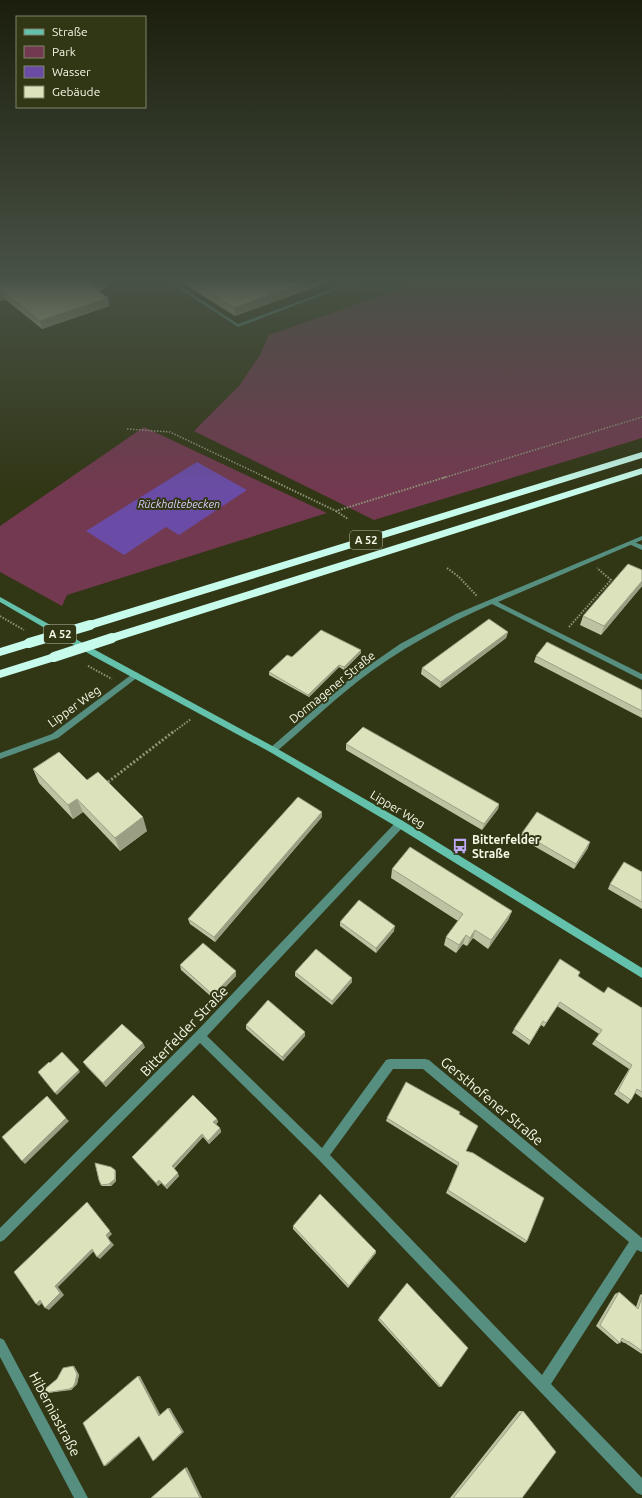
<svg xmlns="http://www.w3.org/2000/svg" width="642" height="1498" font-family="Ubuntu,sans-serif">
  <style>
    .green { fill: #723950 }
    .water { fill: #6a4ca6 }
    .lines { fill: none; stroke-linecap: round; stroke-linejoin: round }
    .path-far2 { stroke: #90957a; stroke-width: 1.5; stroke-dasharray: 1.5 1.5; stroke-linecap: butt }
    .path-far1 { stroke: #90957a; stroke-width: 2; stroke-dasharray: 1.5 1.5; stroke-linecap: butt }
    .path { stroke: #90957a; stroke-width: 3; stroke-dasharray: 2 2; stroke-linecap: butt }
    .lane { fill: #568e80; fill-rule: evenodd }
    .street { fill: #568e80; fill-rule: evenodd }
    .secondary { fill: #64c1ab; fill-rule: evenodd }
    .highway { fill: #c7fbec; fill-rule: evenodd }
    .highway-bridge { stroke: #c7fbec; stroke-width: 10 }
    .wall { fill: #bdc3a2 }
    .shaded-wall { fill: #9a9f84 }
    .building { fill: #dce3bc; stroke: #9a9f84 }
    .labels { text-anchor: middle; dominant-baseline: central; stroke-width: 4; stroke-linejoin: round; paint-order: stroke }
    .far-water-label { font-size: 11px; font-style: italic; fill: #daceff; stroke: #313615 }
    .shield { fill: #313615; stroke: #babea6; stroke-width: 1 }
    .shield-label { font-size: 11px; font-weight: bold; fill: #f4f8e4 }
    .street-label { font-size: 12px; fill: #f4f8e4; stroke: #313615 }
    .poi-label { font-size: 12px; font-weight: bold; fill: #f4f8e4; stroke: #313615; text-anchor: start }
    .near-street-label { font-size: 14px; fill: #f4f8e4; stroke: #313615 }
  </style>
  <rect width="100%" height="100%" fill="#313615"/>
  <!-- green -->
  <path class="green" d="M419,282H642V438L374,520L194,431L239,386L260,355L269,335Z
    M144,427L327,513L67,595L62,606L0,572V526Z"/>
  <!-- water -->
  <path class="water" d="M197,462L247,490L179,535L166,527L124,555L86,531Z"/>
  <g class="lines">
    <!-- path-far2 -->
    <path class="path-far2" d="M127,429L170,432L267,478
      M443,478L642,417"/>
    <!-- path-far1 -->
    <path class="path-far1" d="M265,477L336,511L446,477
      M336,511L348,519
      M447,568L459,577L477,596
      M0,616L24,630
      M569,627L611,580L597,568
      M88,666L112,679
      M172,733L191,719"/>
    <!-- path -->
    <path class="path" d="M108,782L173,732"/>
    <!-- lane -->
    <path class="lane" d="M169,282H174L238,324L352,282H357L238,327Z
      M631,541L642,545V550L629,544L628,543Z"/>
    <!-- street -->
    <path class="street" d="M642,536V540L498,602L642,674V680L492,604C444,625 398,650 357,682C329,704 303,729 276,752H270L269,750L270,748L351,678L400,644L456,614Z
      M135,672L138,673L139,675L138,677L58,738L0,759V753L52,734Z
      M400,820L403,821L404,824L403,827L207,1036L322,1148L386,1060L390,1059H425L429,1060L642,1238V1252L637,1250L551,1384L642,1478V1495L637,1493L319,1160L200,1043L4,1240L0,1242V1228L196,1032L397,821ZM393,1069H423L629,1242L542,1375L330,1155Z
      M0,1338L4,1340L88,1498H74L0,1357Z"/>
    <!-- secondary -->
    <path class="secondary" d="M0,597L99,652L276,748L403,821L642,968V978L397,827L270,752L93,656L0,602Z"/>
    <!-- highway -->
    <path class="highway" d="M642,452V458L94,628H86L85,625L86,622Z
      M642,468V474L116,641H108L107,638L108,635Z
      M29,639L33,640L34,643L33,646L0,656V648Z
      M54,653L58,654L60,657L58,660L0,678V670Z"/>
    <!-- highway-bridge -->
    <path class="highway-bridge" d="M29,643L90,625
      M54,657L112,638"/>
  </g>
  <!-- wall -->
  <path class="wall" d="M0,282H107L108,287L98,291L108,298L109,306L42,329L6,300Z
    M181,282H329L235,316Z
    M642,570V586L601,635L580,625L583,616Z
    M508,632L506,638L440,688L421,674L422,668Z
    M361,650V653L344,670L339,667L309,697L269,675V672L292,657Z
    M536,656L642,690V718L534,662Z
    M346,744L499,804L498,809L482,830L346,750Z
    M33,769L147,831L120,851L83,812L73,819L39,783Z
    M322,817L215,942L190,924L188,919Z
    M522,833L588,848L574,869L520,838Z
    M392,869L512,911L508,920L488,949L473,938L467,946L463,944L456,953L444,945L446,937L458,921L391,878Z
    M642,872V909L608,889L610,884Z
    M340,922L394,931L376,953L340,926Z
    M180,965L236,971V976L214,999L181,970Z
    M295,972L352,978V982L332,1005L295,976Z
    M578,976L604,993L642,1008V1098L635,1093L631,1100L628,1104L614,1094L629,1069L592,1044L599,1034L557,1006L544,1027L541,1025L529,1045L512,1033L514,1029Z
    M246,1025L305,1032V1036L283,1061L246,1029Z
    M145,1047L106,1087L86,1066L83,1062Z
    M459,1114L466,1151L527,1241L525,1243L446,1193L458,1166L386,1121L387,1118Z
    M217,1119L218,1122L216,1124L220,1128L221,1132L209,1144L203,1137L174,1169L179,1176L167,1189L161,1183L158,1186L132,1157Z
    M115,1170L116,1172V1181L111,1186H102L101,1185Z
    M293,1226L376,1253L348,1288L293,1229Z
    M619,1292L636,1307L640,1295L642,1294V1354L625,1343H624L621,1341L620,1343L617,1344L596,1326L615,1294Z
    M379,1318L441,1387H439L378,1320Z
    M74,1366L79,1375L77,1384L71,1390L39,1394Z
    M519,1411H523L522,1498H450Z"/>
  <!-- shaded-wall -->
  <path class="shaded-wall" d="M100,282H107L108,287L91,293L90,285Z
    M307,282H329L235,316L234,308Z
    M4,292L6,300L0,301V293Z
    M108,298L109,306L42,329L40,321Z
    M642,581V586L601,635L604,626Z
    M508,632L506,638L440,688L441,682Z
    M361,650V653L344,670V667Z
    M339,665V667L309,697L308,695Z
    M77,799L83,812L73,819L68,805Z
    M499,804L498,809L482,830L484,824Z
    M322,812V817L215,942L214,937Z
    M143,817L147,831L120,851L115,838Z
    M590,842L588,848L574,869L576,864Z
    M512,911L508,920L488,949L491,940Z
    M395,926L394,931L376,953V948Z
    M475,930L473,938L467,946L470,938Z
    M466,935L463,944L456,953L459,945Z
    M236,971V976L214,999L213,995Z
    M352,978V982L332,1005V1001Z
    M305,1032V1036L283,1061L282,1057Z
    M143,1043L145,1047L106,1087L103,1083Z
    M79,1070L80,1072L57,1095L55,1093Z
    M66,1118L69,1121L25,1164L22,1161Z
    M217,1119L218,1122L215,1125L213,1122Z
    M220,1128L221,1132L209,1144L208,1141Z
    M202,1134L203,1137L173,1169L172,1166Z
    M115,1170L116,1172V1181L111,1186L109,1184Z
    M178,1173L179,1176L167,1189L165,1186Z
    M159,1180L161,1183L158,1186L156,1183Z
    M87,1202L112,1234L108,1238L114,1245L100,1259L97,1257L106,1235Z
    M92,1249L94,1251L58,1287L64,1295L49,1310L45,1308L55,1286Z
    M376,1251V1253L348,1288L349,1286Z
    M40,1300L43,1302L39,1306L36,1304Z
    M73,1366H74L79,1375L77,1384L71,1390L69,1389Z
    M138,1376H140L161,1416H159Z
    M168,1408H170L184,1432L155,1460L153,1461Z
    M141,1435L106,1466H104L139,1436Z
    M187,1467L202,1498H200L185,1468Z"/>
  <!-- building -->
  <path class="building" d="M0,282H100L90,285L108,298L40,321L4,292L0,293Z
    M193,282H307L234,308Z
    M628,564L642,570V581L604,626L583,616Z
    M489,619L508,632L441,682L422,668Z
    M321,630L361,650L344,667L339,665L308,695L269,672L287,655L292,657Z
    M547,642L642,690V711L536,656Z
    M363,727L499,804L484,824L346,744Z
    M59,752L87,780L98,772L143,817L115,838L77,799L68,805L33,769Z
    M298,797L322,812L214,937L188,919Z
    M537,812L590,842L576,864L522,833Z
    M410,847L512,911L491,940L475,930L470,938L466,935L459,945L446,937L463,914L392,869Z
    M624,862L642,872V902L610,884Z
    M359,900L395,926L376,948L340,922Z
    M203,943L236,971L213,995L180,965Z
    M316,949L352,978L332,1001L295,972Z
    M560,959L580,972L578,976L604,993L608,987L642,1008V1092L637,1089L631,1100L618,1091L632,1065L595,1040L602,1030L560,1002L546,1023L543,1021L531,1041L514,1029Z
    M268,1000L305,1032L282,1057L246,1025Z
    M122,1024L143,1043L103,1083L83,1062Z
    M62,1052L79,1070L55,1093L38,1072L49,1062L50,1063Z
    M406,1082L460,1112L459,1114L478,1126L466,1151L473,1153L544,1198L527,1241L448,1190L459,1163L387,1118Z
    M193,1095L217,1119L213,1122L220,1128L208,1141L202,1134L172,1166L178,1173L165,1186L159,1180L156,1183L132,1157Z
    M47,1096L66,1118L22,1161L2,1137Z
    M95,1163L111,1167L115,1170V1179L109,1184L101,1185L99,1180Z
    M320,1194L376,1251L349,1286L293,1226Z
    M87,1202L110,1231L106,1235L111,1243L97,1257L92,1249L55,1286L60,1293L45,1308L40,1300L36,1304L14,1272Z
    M407,1283L468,1348L441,1387L379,1318Z
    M619,1292L638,1309L642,1297V1351L628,1341V1342L622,1338L620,1343L600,1325Z
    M73,1366L77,1374L75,1383L73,1387L69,1389L39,1394L57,1379L63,1368Z
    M138,1376L159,1416L168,1408L182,1432L153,1461L139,1436L104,1466L83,1423Z
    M523,1411L556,1452L522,1498H453Z
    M185,1468L200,1498H151Z"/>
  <!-- sky -->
  <linearGradient id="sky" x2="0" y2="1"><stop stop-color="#1b1e0c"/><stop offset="0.57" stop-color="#485246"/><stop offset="1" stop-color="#485246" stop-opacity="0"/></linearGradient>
  <rect width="642" height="491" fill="url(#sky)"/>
  <!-- icons -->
  <defs>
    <symbol id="bus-bare" viewBox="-9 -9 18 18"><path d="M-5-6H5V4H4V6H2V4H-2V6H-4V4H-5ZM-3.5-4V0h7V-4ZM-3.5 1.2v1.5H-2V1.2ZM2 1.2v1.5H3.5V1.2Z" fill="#bea9f5" stroke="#313615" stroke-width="2.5" paint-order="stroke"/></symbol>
  </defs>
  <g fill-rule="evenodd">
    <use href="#bus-bare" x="449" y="835" width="22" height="22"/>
  </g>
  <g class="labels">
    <!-- far-water labels -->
    <g class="far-water-label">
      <text x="179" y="504">Rückhaltebecken</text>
    </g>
    <!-- shield labels -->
    <g class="shield">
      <rect x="350" y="531" width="32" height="18" rx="3"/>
      <rect x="44" y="625" width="32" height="18" rx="3"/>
    </g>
    <g class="shield-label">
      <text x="366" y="540">A 52</text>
      <text x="60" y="634">A 52</text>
    </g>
    <!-- street labels -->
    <g class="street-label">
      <text transform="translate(332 687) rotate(-39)">Dormagener Straße</text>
      <text transform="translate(74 706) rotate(-36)">Lipper Weg</text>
      <text transform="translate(398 809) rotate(31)">Lipper Weg</text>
    </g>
    <!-- poi labels -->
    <g class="poi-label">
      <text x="472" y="839">Bitterfelder<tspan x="472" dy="14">Straße</tspan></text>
    </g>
    <!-- near-street labels -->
    <g class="near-street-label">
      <text transform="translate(184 1031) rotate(-46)">Bitterfelder Straße</text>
      <text transform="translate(492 1101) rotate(40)">Gersthofener Straße</text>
      <text transform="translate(55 1414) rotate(62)">Hiberniastraße</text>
    </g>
  </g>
  <!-- legend -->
  <rect x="16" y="16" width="130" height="92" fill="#313615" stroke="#7f8468"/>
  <rect x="24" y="29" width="20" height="6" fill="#64c1ab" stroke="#7f8468"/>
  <text x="52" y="36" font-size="12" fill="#f4f8e4">Straße</text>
  <rect x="24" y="46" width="20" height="12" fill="#723950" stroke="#7f8468"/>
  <text x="52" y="56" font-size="12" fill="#f4f8e4">Park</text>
  <rect x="24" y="66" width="20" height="12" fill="#6a4ca6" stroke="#7f8468"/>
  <text x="52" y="76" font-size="12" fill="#f4f8e4">Wasser</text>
  <rect x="24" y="86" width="20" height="12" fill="#dce3bc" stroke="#7f8468"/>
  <text x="52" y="96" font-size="12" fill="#f4f8e4">Gebäude</text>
</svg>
